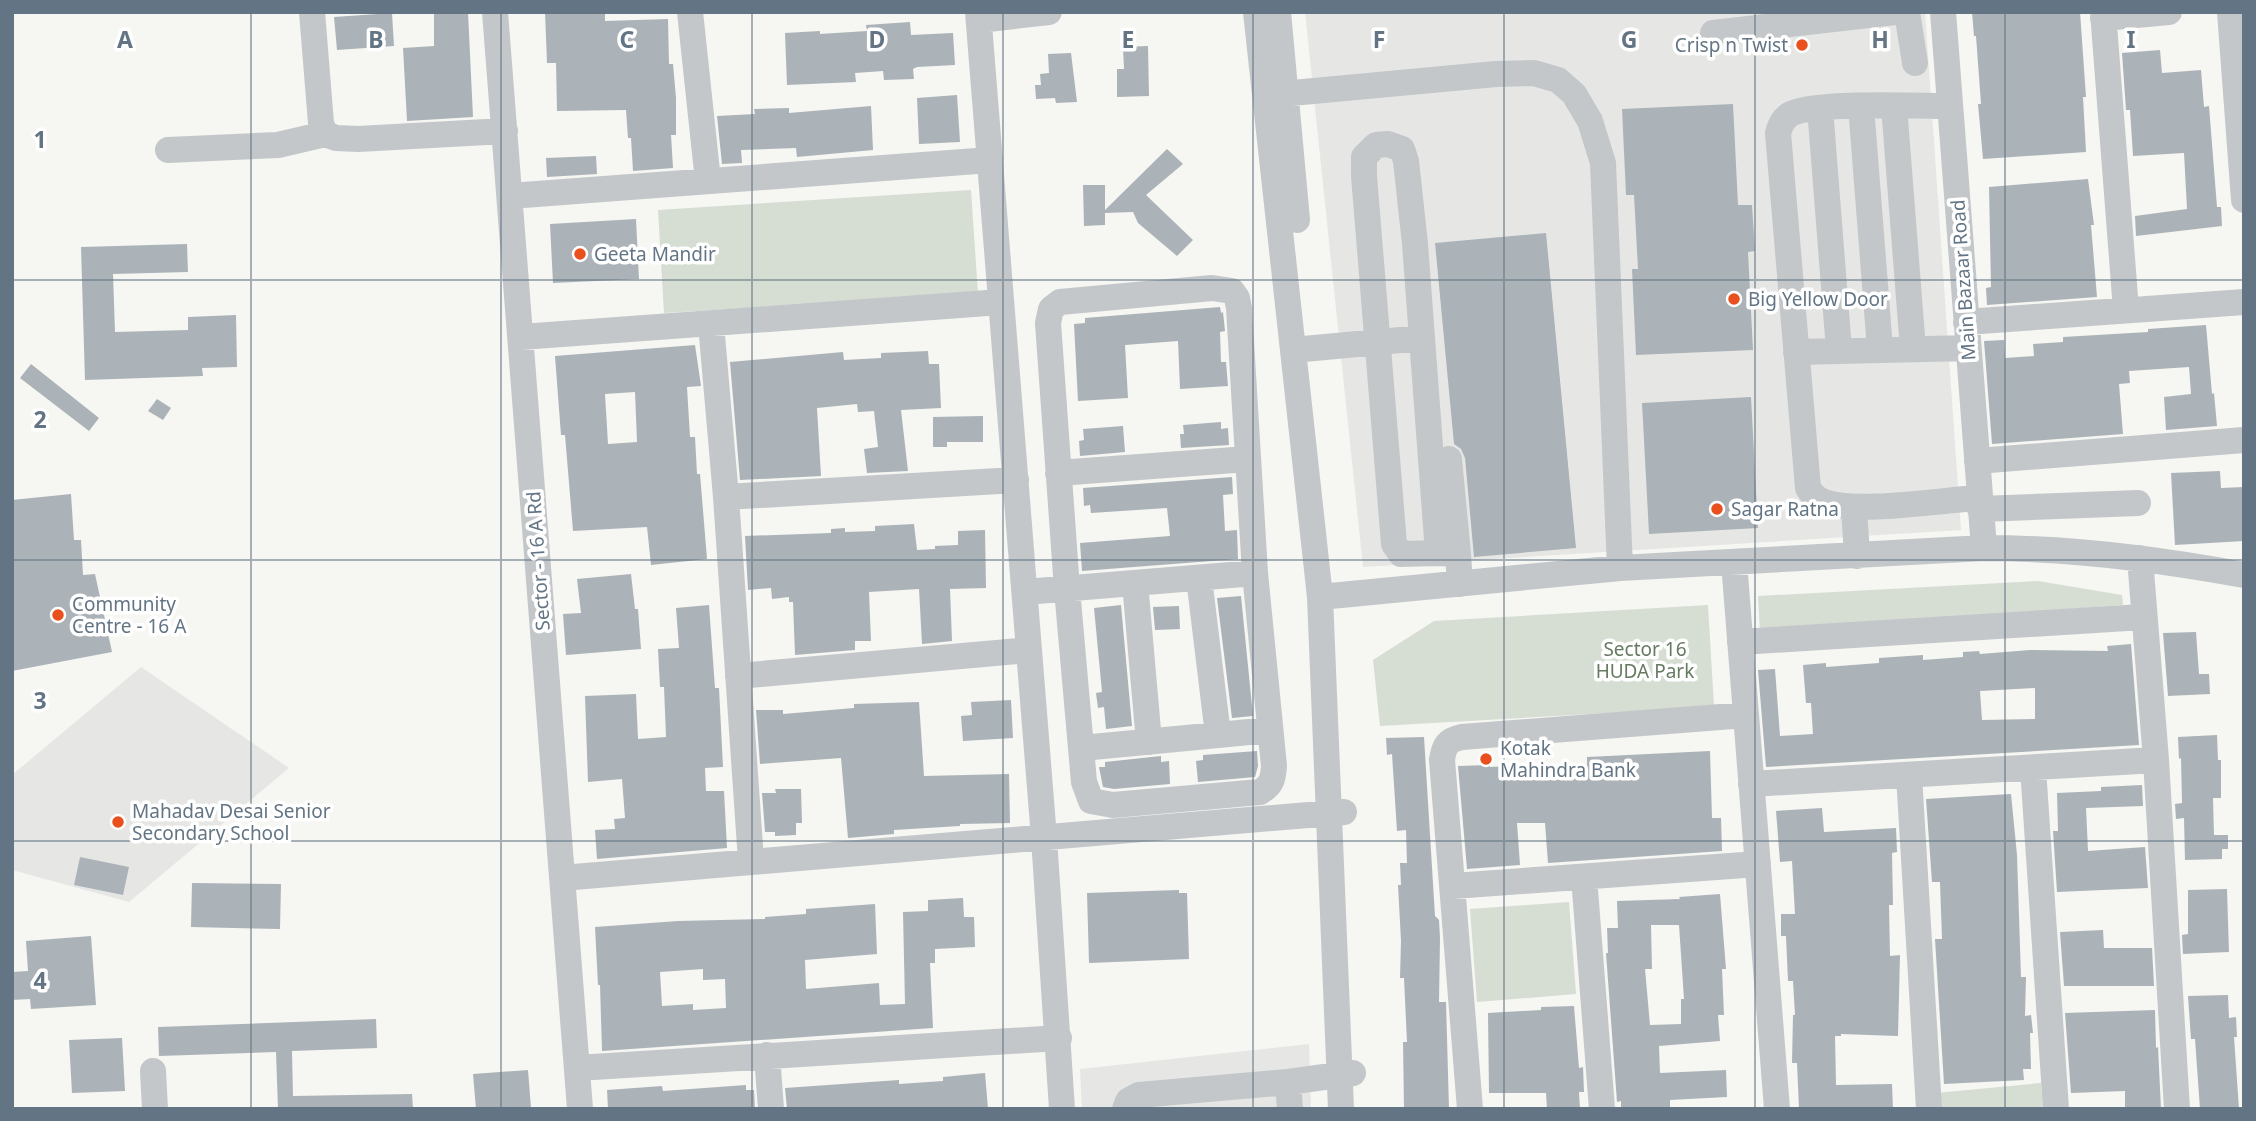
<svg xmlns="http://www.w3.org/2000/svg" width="2256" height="1121" font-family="'Noto Sans',sans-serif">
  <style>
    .built { fill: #e6e7e5 }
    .green { fill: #d6ddd3 }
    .building { fill: #abb3b8; fill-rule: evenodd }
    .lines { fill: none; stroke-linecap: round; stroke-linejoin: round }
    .minor { stroke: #c3c7ca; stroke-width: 26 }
    .grid { fill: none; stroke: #637584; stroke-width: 2; stroke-opacity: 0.55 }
    .poi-dot { fill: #e9501e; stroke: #fff; stroke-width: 2.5 }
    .labels { text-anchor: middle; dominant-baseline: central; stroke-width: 7; stroke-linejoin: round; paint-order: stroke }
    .poi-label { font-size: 19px; fill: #637584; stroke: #fff; text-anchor: start }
    .street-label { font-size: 19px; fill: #637584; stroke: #fff }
    .park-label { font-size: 19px; fill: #677b62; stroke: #fff }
    .grid-label { font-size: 23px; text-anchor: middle; font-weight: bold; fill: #637584; stroke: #fff; stroke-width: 7; stroke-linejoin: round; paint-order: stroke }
  </style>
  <rect width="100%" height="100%" fill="#f6f6f2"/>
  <!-- built -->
  <path class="built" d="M1305,12H1925L1961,530L1363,567Z
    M141,667L289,768L129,902L12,870V775Z
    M1309,1044L1311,1109H1082L1080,1069Z"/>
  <!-- green -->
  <path class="green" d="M971,190L978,294L664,313L658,210Z
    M2038,581L2122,595L2123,605L1760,632L1758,596Z
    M1708,605L1714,707L1380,726L1373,660L1434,621Z
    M1569,902L1576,994L1477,1002L1470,909Z
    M2041,1083L2043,1109H1938L1936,1093Z"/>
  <!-- building -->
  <path class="building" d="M434,12H468L473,117L407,121L403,48L434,46Z
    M545,12H605V21L668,19L669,64H673L676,98V135H671L673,168L633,171L631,138H628L626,110L557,111L556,63H547Z
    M1972,12H2080L2086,97H2083L2086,152L1983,159L1978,104H1981L1976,36H1974Z
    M392,13L394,46L337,50L334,17Z
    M910,22L911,35L953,33L955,65L917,67L913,69L914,79L884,80L883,71L855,73L856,82L787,85L785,33L820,31V34L867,31L866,25Z
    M1148,46L1149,96L1117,97V69H1124L1123,47Z
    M2160,50L2162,73L2201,70L2204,107L2209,106L2217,207H2221L2222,226L2136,236L2135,216L2187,209L2184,153L2133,156L2130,110H2126L2122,53Z
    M1071,53L1077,102L1056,103L1055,98L1036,99L1035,85H1041L1040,74L1049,73L1048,54Z
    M957,95L960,142L919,144L917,98Z
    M1733,104L1738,205H1752L1755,251L1748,252L1753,350L1636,355L1632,269H1638L1634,195H1626L1622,109Z
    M871,106L873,150L797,157L796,148L741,150L742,163L722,164L717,116L755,114L754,109L789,108V113Z
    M1167,149L1183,164L1146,195L1193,240L1177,256L1138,223L1133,212L1105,213V225L1084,226L1083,185H1105V210Z
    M596,156L597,174L547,177L546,158Z
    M2088,179L2094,225H2091L2097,297L1987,305L1986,288L1991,287L1989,187Z
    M636,219L639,279L553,283L550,224Z
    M1546,233L1576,548L1474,557L1465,458L1461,449L1454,444L1435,243Z
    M187,244L188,272L113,274L115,332L188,330V317L236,315L237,367L202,368L203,376L85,380L81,247Z
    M1220,307L1221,313L1223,312L1225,331L1220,332L1221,362H1226L1228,386L1180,389L1178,341L1125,345L1128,398L1078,401L1074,324L1085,323V318Z
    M2206,325L2212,394L2214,393L2217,426L2166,430L2164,397L2191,394L2189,367L2129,371L2130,383L2119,384L2123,434L1992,444L1984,341L2004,340L2005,358L2034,356L2033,344L2063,342V337L2148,332V329Z
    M695,345L701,386L687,387L690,437H695L697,474H700L707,559L651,565L647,527L573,531L565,435H561L555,356ZM635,392L637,442L608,444L605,394Z
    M928,351L929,364H939L941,408L901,410L908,471L867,473L864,449L878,447L874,411L858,412L857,404L817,408L821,476L740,480L730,362L843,352L844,360L881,358V353Z
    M31,364L99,418L89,431L20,378Z
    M1751,397L1758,528L1649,534L1642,403Z
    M157,399L171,408L163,420L148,411Z
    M983,416V442H947V447H933V417Z
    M1221,422V429L1228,428L1229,445L1181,448L1180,434H1184L1183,425Z
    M1123,426L1125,452L1080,456L1079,441L1084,440L1083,429Z
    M2220,471L2221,488L2244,487V541L2175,545L2171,473Z
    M1232,477L1233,494L1223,495L1225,531L1237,530L1238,559L1082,571L1080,543L1170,536L1167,508L1091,513L1090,505L1084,506L1083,488Z
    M71,494L74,540H81L83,575L95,574L112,652L12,671V500Z
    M914,524L917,550L935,549V546L958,545V531L985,530L986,588L950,589L952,641L922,644L919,589L869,592L871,641H855V650L795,655L793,602H789V597L772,599L771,588L748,590L745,536L831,533V529L845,528V532L875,531V526Z
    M631,574L635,609H638L641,649L566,655L563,614L581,613L577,579Z
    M1241,596L1253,716L1232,718L1217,598Z
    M709,605L715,688H719L723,767L705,768L706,791H724L727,848L597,859L595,830L615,829L614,819L625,818L622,779L588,782L585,696L636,694L638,739L666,737L664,687H660L658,649L679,648L676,608Z
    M1121,605L1132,726L1106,729L1104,707L1098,708L1096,693L1102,692L1094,608Z
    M1179,606L1180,629L1155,630L1153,607Z
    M2196,632L2199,674H2209L2210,694L2168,696L2163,633Z
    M2131,644L2139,745L1766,767L1758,670L1775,669L1780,736L1813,734L1811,703H1806L1803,665L1826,663V667L1879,663V658L1923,655V660L1963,657V652L1979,651L1980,654L2030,650L2108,651L2107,646ZM2035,688V719L1982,720L1980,691Z
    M1011,700L1013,738L963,741L961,716L972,715L971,702Z
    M919,702L924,776L1009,774L1010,823L960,824V826L894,830V834L848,838L841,758L760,764L756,710H783V714L854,708V704Z
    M2217,735L2218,760H2221V798H2213L2214,835H2228V849H2222V859L2185,860L2184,818L2176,819L2175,804L2182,803L2181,758L2179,759L2178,737Z
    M1424,737L1435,916L1439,920L1440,938L1439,1002H1446L1449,1109H1404L1403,1042H1407L1404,978H1400L1401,941L1398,885H1401L1400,863H1407L1406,830L1397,831L1392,754L1387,755L1386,738Z
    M1257,751L1258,766L1255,777L1198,782L1196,761L1203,760V755Z
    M1710,751L1712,818H1721L1722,851L1548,863L1545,823H1517L1520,865L1467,869L1458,766L1490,765V767L1553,764V769H1587V757Z
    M1161,756V762L1169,761L1170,784L1114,789L1103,787L1099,767H1105V762Z
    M2142,785L2143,806L2086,808L2088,851L2145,847L2148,888L2057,892L2053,831H2058L2057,793L2101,791V787Z
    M775,789H801L802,823H796V835L775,836V832H765L762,793H776Z
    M2011,794L2017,855L2021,977H2026L2025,1016L2031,1015L2033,1033H2030L2031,1069H2023L2024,1080L1944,1084L1935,939H1942L1940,882H1932L1926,799Z
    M1822,808L1824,832L1896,828L1897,852L1892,853L1893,905H1889L1890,956L1900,955L1898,1036L1841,1034V1036H1835L1836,1085L1892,1084L1893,1109H1799L1797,1063H1792L1793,1015H1795L1793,981H1788L1786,936H1781V914H1795L1792,861L1780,862L1776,811Z
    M80,857L129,867L123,895L74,885Z
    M192,883L281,884L280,929L191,927Z
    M2227,889L2229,952L2183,954L2182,935L2188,934V890Z
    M1179,890V893H1187L1189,959L1089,963L1087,893Z
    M1720,894L1726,969H1722L1724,1015H1718L1720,1041L1659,1046L1660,1073L1726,1070L1727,1097L1670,1100V1109H1621V1101L1617,1102L1606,953H1608L1607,928H1618L1617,901L1680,899L1679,897ZM1651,925H1679L1684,999H1681V1024L1650,1025L1645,969H1652Z
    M963,898L964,917H974L975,947L935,949V963H930L933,1028L602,1051L600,985H598L595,927L678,921L765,919V917L806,914V909L875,904L877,954L805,960L806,989L879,983L880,1005L905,1004L903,912L928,911V900ZM703,969V980L725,979L726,1008L693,1010V1004L662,1006L660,972Z
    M2103,930L2104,948H2152L2154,986H2064L2060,932Z
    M91,936L96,1005L31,1009L30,999L12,1000V972L28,971L26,941Z
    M2228,995L2229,1018L2236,1017L2237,1037H2234L2239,1109H2200L2195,1039H2191L2188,996Z
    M1574,1006L1579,1068L1583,1067L1584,1092H1579L1580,1109H1547L1546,1093H1489L1488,1013L1541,1010V1007Z
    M2155,1010L2156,1048L2158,1047L2161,1109H2125V1091L2071,1093L2065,1013Z
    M376,1019L377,1048L292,1051L293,1096L412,1094L413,1109H278L276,1052L159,1056L158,1027Z
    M122,1038L125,1091L72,1093L69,1040Z
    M528,1070L531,1108L476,1109L473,1074Z
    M985,1073L988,1109H787L785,1088L899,1080V1084L943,1081V1077Z
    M746,1085V1090H754L755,1109H608L607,1090L662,1086L663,1091Z"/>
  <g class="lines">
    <!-- minor -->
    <path class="minor" d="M312,12L321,123L325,134L336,138L358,139L505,131
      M495,12L580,1109
      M690,12L708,181
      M978,12L1044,838L1062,1109
      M1256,12L1320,597L1341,1109
      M1278,12L1297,220
      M1907,12L1915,63
      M1943,12L1984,548
      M2103,12L2126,310
      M2230,12L2244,200
      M2103,18L2169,12
      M979,20L1049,12
      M1713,33L1895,12
      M1270,95L1496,74L1534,73L1558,80L1574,94L1590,121L1603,163L1620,568
      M1861,106L1880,349
      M1894,106L1913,349
      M1950,106C1920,106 1809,101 1789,115C1782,120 1780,126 1778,133L1808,488C1812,495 1816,499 1824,502C1857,514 1941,500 1979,498
      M1820,108L1839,350
      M168,150L278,145L325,134
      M510,196L990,160
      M1212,288L1232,291L1237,298L1239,308L1255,573L1274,766C1273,779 1272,785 1260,792L1113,805L1091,801L1084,782L1067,589L1048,323L1051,309L1060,302Z
      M1966,322L2244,302
      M711,324L726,497L751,861
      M521,337L1001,302
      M1293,350L1422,338
      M1796,352L1968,348
      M1449,459L1458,554
      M1977,461L2244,440
      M1058,473L1248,459
      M726,497L1016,480
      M1854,507L1857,556
      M1980,509L2138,503
      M1438,553L1401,554L1394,544L1364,176V157L1376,145L1388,144L1402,149L1406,161L1415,244L1438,553L1458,554L1460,584
      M2140,558L2156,760L2177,1109
      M1734,562L1777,1109
      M1199,578L1218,735
      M1135,583L1149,742
      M1025,592L1255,573
      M1320,597L1620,568L1984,548C2071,548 2158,559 2244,575
      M1740,642L2143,617
      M738,676L1029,650
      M1082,748L1270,730
      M2033,768L2056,1109
      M1909,775L1929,1109
      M1751,784L2156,760
      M1584,877L1602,1109
      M562,878L1344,812
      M1453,886L1758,864
      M767,1055L771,1109
      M577,1068L1059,1038
      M153,1071L155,1109
      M1288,1082L1290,1109
      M1125,1109L1128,1101L1139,1095L1288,1082L1353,1073
      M1470,1109L1442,760C1444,745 1448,740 1462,737L1746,715"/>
  </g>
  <!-- grid -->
  <path class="grid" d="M251,12V1109M501,12V1109M752,12V1109M1003,12V1109M1253,12V1109M1504,12V1109M1755,12V1109M2005,12V1109M12,280H2244M12,560H2244M12,841H2244"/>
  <!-- markers -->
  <g class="poi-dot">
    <circle cx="1802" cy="45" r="7"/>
    <circle cx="580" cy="254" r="7"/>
    <circle cx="1734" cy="299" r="7"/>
    <circle cx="1717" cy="509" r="7"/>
    <circle cx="58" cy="615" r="7"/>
    <circle cx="1486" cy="759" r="7"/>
    <circle cx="118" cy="822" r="7"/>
  </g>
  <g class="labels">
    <!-- poi labels -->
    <g class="poi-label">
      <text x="1788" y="45" text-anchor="end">Crisp n Twist</text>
      <text x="594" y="254">Geeta Mandir</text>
      <text x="1748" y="299">Big Yellow Door</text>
      <text x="1731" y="509">Sagar Ratna</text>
      <text x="72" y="604">Community<tspan x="72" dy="22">Centre - 16 A</tspan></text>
      <text x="1500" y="748">Kotak<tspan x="1500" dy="22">Mahindra Bank</tspan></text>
      <text x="132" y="811">Mahadav Desai Senior<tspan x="132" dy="22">Secondary School</tspan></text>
    </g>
    <!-- street labels -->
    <g class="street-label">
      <text transform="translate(1963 280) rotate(-94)">Main Bazaar Road</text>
      <text transform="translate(538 561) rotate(-94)">Sector - 16 A Rd</text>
    </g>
    <!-- park labels -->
    <g class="park-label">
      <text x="1645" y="649">Sector 16<tspan x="1645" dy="22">HUDA Park</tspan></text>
    </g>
  </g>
  <g class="grid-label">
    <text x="125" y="48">A</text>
    <text x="376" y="48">B</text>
    <text x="627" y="48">C</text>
    <text x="877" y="48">D</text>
    <text x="1128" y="48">E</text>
    <text x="1379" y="48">F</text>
    <text x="1629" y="48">G</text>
    <text x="1880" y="48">H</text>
    <text x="2131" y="48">I</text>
    <text x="40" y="148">1</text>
    <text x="40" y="428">2</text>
    <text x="40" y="709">3</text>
    <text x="40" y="989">4</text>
  </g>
  <!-- border -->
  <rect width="2256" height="1121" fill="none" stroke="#637584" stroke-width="28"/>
</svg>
